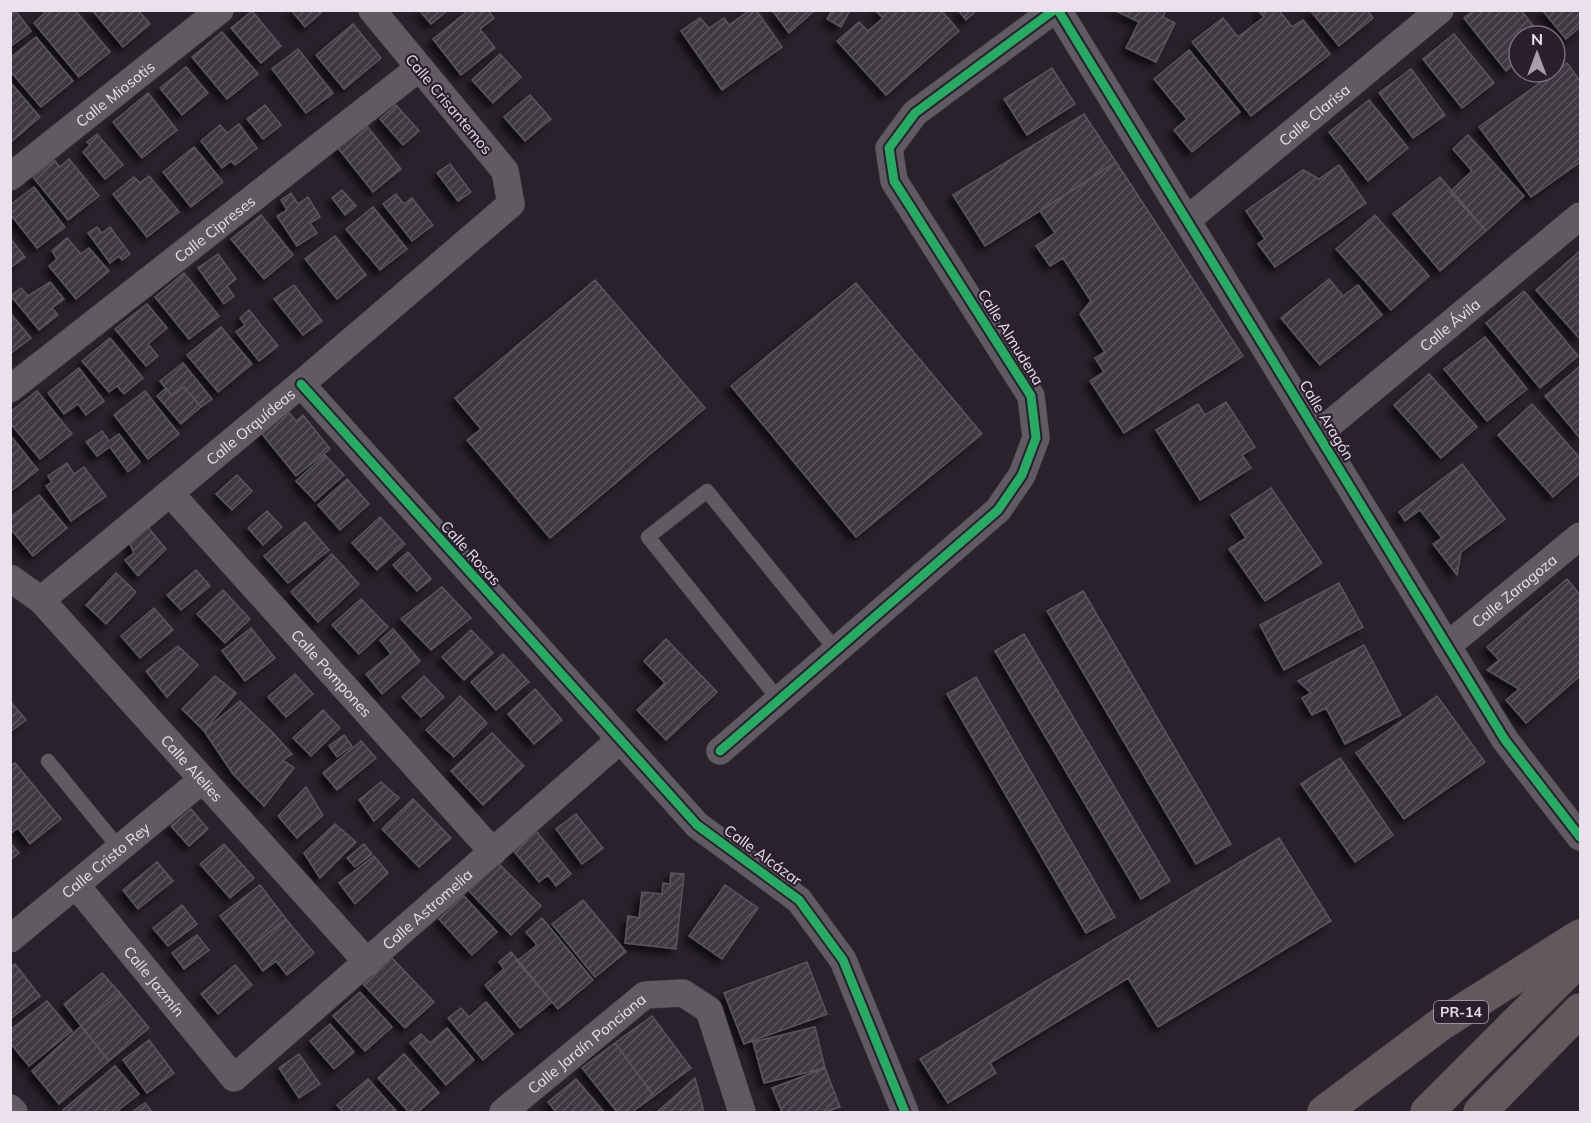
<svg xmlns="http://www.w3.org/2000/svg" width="1591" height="1123" font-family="Mulish,sans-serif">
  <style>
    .building { fill: url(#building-hatch); stroke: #59555e; stroke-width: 1.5; filter: url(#shadow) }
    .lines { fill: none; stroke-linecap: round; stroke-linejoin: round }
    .service-casing { stroke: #453f47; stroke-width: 15 }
    .minor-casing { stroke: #453f47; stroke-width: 28 }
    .primary-casing { stroke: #453f47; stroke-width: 34 }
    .service { stroke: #605b62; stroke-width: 14 }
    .minor { stroke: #605b62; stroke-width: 27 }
    .primary { stroke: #64585c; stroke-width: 33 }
    .cycleway-casing { stroke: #2b1f2f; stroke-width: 13 }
    .cycleway { stroke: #26ab63; stroke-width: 9 }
    .labels { text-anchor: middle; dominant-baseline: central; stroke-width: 4.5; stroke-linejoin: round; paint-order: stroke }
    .shield { fill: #2b1f2f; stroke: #b1a7b3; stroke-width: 1.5 }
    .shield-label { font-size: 14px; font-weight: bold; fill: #eae1ec }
    .street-label { font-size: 15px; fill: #eae1ec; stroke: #2b1f2f }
  </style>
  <defs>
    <pattern id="building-hatch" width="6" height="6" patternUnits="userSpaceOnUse" patternTransform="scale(1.5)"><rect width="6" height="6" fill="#3e3943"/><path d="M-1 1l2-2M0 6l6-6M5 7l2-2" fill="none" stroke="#5a555e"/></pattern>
    <filter id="shadow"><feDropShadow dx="-5.5" dy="5.5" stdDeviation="3" flood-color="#0009"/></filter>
  </defs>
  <rect width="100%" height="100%" fill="#29222c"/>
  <!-- building -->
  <path class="building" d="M10,10H15L31,31L10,47Z
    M48,10H75L110,52L79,77L34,23Z
    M92,10H138L150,24L123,47Z
    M291,10H324L305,27Z
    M419,10H448L431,24Z
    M469,10H488L494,18L480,29L495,48L461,75L433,39Z
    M750,10H756L782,47L722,90L681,31L700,18L709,28L724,18L729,25Z
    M772,10H815L789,33Z
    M832,10H850L841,27L827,19Z
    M875,10H941L959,31L886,95L837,41L859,22L868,31L883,18Z
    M958,10H977L966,20Z
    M1114,10H1166L1163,17L1175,23L1156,62L1126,48L1139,22Z
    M1258,10H1279L1292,27L1303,20L1330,54L1251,116L1192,42L1223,18L1238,37L1264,17Z
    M1310,10H1367L1373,18L1339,46Z
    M1474,10H1521L1541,36H1519V60L1506,71L1464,18Z
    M1542,10H1580V27L1566,39Z
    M252,11L281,46L261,63L231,28Z
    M353,24L381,58L344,89L316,55Z
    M222,32L258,74L227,99L192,57Z
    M1454,34L1494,83L1462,108L1423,59Z
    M36,37L73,81L41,107L10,71V58Z
    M298,49L333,93L306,113L272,69Z
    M1189,50L1240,112L1192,152L1174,130L1187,119L1154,79Z
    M500,54L521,77L493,103L472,80Z
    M1567,63L1580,81V162L1531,197L1479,127Z
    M186,67L208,93L182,115L160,88Z
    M1052,68L1075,104L1027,135L1004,99Z
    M1411,69L1445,115L1413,138L1379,93Z
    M10,82L40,117L11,142H10Z
    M148,93L177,130L142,158L113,122Z
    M530,95L551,119L525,141L504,117Z
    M1369,100L1408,148L1368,181L1329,132Z
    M265,105L281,125L263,139L247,119Z
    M396,105L419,131L403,145L380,119Z
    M1084,114L1116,162L985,246L953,195Z
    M239,124L257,148L235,165L231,161L222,168L201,141L220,125L227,133Z
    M366,125L401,169L373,192L337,147Z
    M97,134L123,165L105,179L83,152L90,145L87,142Z
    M1468,135L1524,196L1486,231L1450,192L1472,171L1453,149Z
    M194,147L223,182L191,207L163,172Z
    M69,159L99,196L68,220L33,177L54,160L60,167Z
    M1116,162L1243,356L1124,433L1090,381L1104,372L1095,358L1105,352L1080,314L1091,301L1063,258L1050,266L1036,246L1055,233L1040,211Z
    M450,164L471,192L458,201L437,173Z
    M1339,165L1366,203L1275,267L1258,244L1265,239L1246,211L1303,170L1319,179Z
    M149,176L179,212L147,237L113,194L134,177L140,183Z
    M1440,177L1486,231L1440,271L1393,214Z
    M34,187L65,227L37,248L10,214V205Z
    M342,190L356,206L345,215L332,198Z
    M291,193L298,204L308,197L320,217L310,223L317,233L297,246L277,216L287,210L281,200Z
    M396,194L404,204L412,198L433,225L412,241L383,204Z
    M373,207L407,249L380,270L346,229Z
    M261,215L293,255L264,279L231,239Z
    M1375,215L1429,276L1391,310L1336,249Z
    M97,227L102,233L110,227L130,254L122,260L119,256L110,263L88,233Z
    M335,236L366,275L337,299L305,259Z
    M10,238L25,257L10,268Z
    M67,238L81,254L89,248L109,271L76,299L49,266L57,259L52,251Z
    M1580,251V339L1536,290Z
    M218,254L236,279L227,286L234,296L224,304L198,268Z
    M184,273L219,316L189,339L155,297Z
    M1329,279L1343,296L1358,285L1382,315L1320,365L1281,318Z
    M595,280L705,408L550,538L467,440L481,429L455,398Z
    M50,282L64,299L52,308L58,315L39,330L11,296L21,288L28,296Z
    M856,283L982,434L856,537L731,386Z
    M294,285L322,321L303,335L274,299Z
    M1524,291L1578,356L1540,388L1486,323Z
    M147,304L167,328L148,344L158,356L146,366L115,329Z
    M249,310L278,346L259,361L236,332L245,325L240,318Z
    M10,313L31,338L10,354Z
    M221,327L252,364L218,392L187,355Z
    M1485,337L1527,389L1487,421L1444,369Z
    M110,338L143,378L124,394L117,386L109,392L82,361Z
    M183,363L212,399L201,407L184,387L172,396L160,381Z
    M1579,367L1580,369V438L1545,396Z
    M79,368L104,401L86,415L78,404L64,414L48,393Z
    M1429,374L1477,427L1441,458L1394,405Z
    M184,387L201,407L181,424L157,396L166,388L172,396Z
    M37,391L72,434L40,459L10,423V412Z
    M145,391L179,434L148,459L114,415Z
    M1226,402L1255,447L1242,455L1251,468L1200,500L1156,430L1198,404L1205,415Z
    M1532,404L1580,458V473L1553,497L1498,435Z
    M286,409L296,421L303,415L330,449L296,476L259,430Z
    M102,431L109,441L119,434L140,462L128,472L110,447L97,456L86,442Z
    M10,435L38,470L10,492Z
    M325,455L344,475L315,501L296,481Z
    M67,463L74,474L84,467L106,496L71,521L46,486L52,482L48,476Z
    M1462,464L1505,519L1461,552L1457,575L1433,544L1442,538L1420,510L1405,521L1399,512Z
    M237,475L252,491L232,510L216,494Z
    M347,479L369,504L340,530L318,505Z
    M1271,488L1322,563L1265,601L1229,549L1246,538L1231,515Z
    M39,495L67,528L33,556L10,528V517Z
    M267,511L282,527L263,545L248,528Z
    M380,517L405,544L377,570L352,543Z
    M305,522L329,550L288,583L264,556Z
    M146,525L166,549L138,576L125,560L134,553L128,540Z
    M408,552L431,579L417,591L393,565Z
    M332,554L359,584L318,622L291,592Z
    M196,570L210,586L181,610L167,595Z
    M116,573L136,592L106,624L86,605Z
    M1567,579L1580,595V676L1526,723L1506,700L1519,689L1487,670L1499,660L1487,647Z
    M1339,583L1363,627L1284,670L1260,625Z
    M442,587L471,618L431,650L401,619Z
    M223,590L250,619L225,643L197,614Z
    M1083,591L1231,844L1196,864L1047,611Z
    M361,599L388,627L359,654L332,625Z
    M154,608L173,630L140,658L121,636Z
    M251,628L275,658L245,681L222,651Z
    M393,629L420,661L382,694L366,674L391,654L380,640Z
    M471,630L493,653L464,680L442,657Z
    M1024,634L1170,881L1141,899L995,651Z
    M666,639L717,692L666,740L637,710L665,683L644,661Z
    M1364,645L1401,715L1345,744L1326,708L1312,715L1302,698L1311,693L1298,681Z
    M178,646L198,665L167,697L146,671Z
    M503,654L529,682L496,710L471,682Z
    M295,674L313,694L286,717L268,697Z
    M215,676L236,693L204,731L182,709Z
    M424,676L444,697L421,717L402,697Z
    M976,677L1115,917L1086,933L947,694Z
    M535,689L562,720L534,744L508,714Z
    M460,696L487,723L454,757L426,730Z
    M1437,696L1485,762L1404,819L1356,753Z
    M10,701L26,720L10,732Z
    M240,701L274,734L233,774L204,731Z
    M323,710L340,728L311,756L293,738Z
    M492,733L524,766L483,805L451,771Z
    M274,734L292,754L283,760L294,768L264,806L233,774Z
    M344,735L352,746L337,757L329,746Z
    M361,741L376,758L337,790L323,773Z
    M1340,758L1393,835L1355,862L1301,784Z
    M15,763L61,819L30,844L18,828L10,834V766Z
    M381,782L399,798L374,821L359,800Z
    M306,787L323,815L297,838L278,816Z
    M413,799L451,838L419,867L382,829Z
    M191,809L208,829L189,846L171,826Z
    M576,814L603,848L582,864L556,829Z
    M335,824L356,842L320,878L304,853Z
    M536,831L571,874L556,886L548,875L539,882L513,850Z
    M1279,838L1331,921L1158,1027L1128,978L990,1063L996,1073L948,1103L920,1059Z
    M10,843L19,853L10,860Z
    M224,844L254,878L230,898L200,864Z
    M364,844L372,854L355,867L347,858Z
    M374,856L388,873L355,904L339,883Z
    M157,862L173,881L138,909L123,890Z
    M498,863L541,906L511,935L469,891Z
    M671,873L684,874L676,949L625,943L628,916L639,918L642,892L662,894L663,883L670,884Z
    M260,885L286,919L247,950L220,916Z
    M725,885L758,908L722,959L689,936Z
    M464,896L497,932L472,955L439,919Z
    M583,900L626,952L595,977L552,924Z
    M182,905L197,924L168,946L153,928Z
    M542,918L593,980L558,1009L517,961L537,945L526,932Z
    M286,919L314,953L287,975L276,961L263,971L247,950Z
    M197,935L209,950L184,969L172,953Z
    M511,952L552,1002L520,1028L485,985L504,969L499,962Z
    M391,957L434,1002L405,1028L363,984Z
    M807,962L827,1014L744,1044L724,993Z
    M15,964L40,996L10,1019V967Z
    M235,965L252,985L218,1014L201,994Z
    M102,973L120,993L81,1026L64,1004Z
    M360,992L392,1027L365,1051L333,1016Z
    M120,993L149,1028L109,1061L81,1026Z
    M47,1001L72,1031L29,1066L10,1043V1030Z
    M486,1002L513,1034L483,1060L448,1018L461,1008L469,1017Z
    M652,1016L691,1068L654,1096L615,1043Z
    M330,1024L354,1052L334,1069L310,1041Z
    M81,1026L109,1061L59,1104L32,1071Z
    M815,1027L825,1068L764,1083L753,1042Z
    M447,1028L474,1060L446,1085L410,1043L421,1034L430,1043Z
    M149,1040L174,1073L147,1093L123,1060Z
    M615,1043L654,1096L632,1112H617L582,1068Z
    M299,1054L320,1084L299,1098L279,1068Z
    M404,1054L439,1093L418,1112H409L378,1078Z
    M115,1066L139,1094L116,1112H65L63,1110Z
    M825,1068L840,1107L825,1112H782L772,1088Z
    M695,1078L704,1112H657Z
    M368,1079L397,1112H343L337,1105Z
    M576,1079L604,1112H556L548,1102Z
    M145,1103L152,1112H132Z"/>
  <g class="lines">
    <defs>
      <path id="service" d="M779,700L648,537L707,491L836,650
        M48,761L120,849"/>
      <g id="minor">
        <path d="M1058,10L1505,740L1580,837"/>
        <path id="s1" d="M10,177L220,10"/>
        <path id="s2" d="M1187,220L1440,10"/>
        <path d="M301,384L697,825L799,900L843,960L905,1112"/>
        <path id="s3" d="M10,389L419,68"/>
        <path id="s4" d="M1318,434L1580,216"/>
        <path id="s5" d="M170,493L493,852"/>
        <path id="s6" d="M10,578L41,600L368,963"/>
        <path id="s7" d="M41,600L301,384L511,204L505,171L372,10"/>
        <path id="s8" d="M1447,646L1580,536"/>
        <path d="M720,751L998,510L1022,475L1036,438L1031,396L894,181L889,148L915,113L1054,10"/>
        <path id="s9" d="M76,885L234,1078L620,740"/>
        <path id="s10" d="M10,939L202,780"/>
        <path d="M10,1108L14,1112"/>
        <path id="s11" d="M503,1112L645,995L683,993L709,1010L742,1112"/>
      </g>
      <path id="primary" d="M1324,1112L1441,1024L1580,936
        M1427,1112L1580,959
        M1480,1112L1580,1010"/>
    </defs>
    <!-- service casing -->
    <use href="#service" class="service-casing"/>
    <!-- minor casing -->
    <use href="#minor" class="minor-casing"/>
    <!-- primary casing -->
    <use href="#primary" class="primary-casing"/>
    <!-- service -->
    <use href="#service" class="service"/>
    <!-- minor -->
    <use href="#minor" class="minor"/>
    <!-- primary -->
    <use href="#primary" class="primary"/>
    <defs>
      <path id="cycleway" d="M1058,10L1505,740L1580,837
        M301,384L697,825L799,900L843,960L905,1112
        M720,751L998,510L1022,475L1036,438L1031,396L894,181L889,148L915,113L1054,10"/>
    </defs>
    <!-- cycleway casing -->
    <use href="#cycleway" class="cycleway-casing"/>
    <!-- cycleway -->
    <use href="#cycleway" class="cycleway"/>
  </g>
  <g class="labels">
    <!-- shield labels -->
    <rect class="shield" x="1434" y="1001" width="54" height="22" rx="4.5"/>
    <g class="shield-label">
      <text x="1461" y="1012">PR-14</text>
    </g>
    <!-- street labels -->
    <g class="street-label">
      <text stroke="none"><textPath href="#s1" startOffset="134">Calle Miosotis</textPath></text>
      <text transform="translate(449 104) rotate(50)">Calle Crisantemos</text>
      <text stroke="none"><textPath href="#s2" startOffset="165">Calle Clarisa</textPath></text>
      <text stroke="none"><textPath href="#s3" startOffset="260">Calle Cipreses</textPath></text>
      <text stroke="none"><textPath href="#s4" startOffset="171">Calle Ávila</textPath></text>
      <text transform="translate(1011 337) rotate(58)">Calle Almudena</text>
      <text transform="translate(1327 420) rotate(59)">Calle Aragón</text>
      <text stroke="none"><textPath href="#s7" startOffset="272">Calle Orquídeas</textPath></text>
      <text transform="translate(471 553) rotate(48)">Calle Rosas</text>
      <text stroke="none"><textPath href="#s8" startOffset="87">Calle Zaragoza</textPath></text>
      <text stroke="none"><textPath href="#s5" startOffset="242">Calle Pompones</textPath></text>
      <text stroke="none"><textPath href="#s6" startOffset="264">Calle Alelies</textPath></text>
      <text transform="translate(763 855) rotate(36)">Calle Alcázar</text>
      <text stroke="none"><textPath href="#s10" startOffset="124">Calle Cristo Rey</textPath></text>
      <text stroke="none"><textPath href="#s9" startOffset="506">Calle Astromelia</textPath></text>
      <text stroke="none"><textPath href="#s9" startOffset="124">Calle Jazmín</textPath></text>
      <text stroke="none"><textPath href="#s11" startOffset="108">Calle Jardín Ponciana</textPath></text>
    </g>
  </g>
  <!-- border -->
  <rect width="1591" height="1123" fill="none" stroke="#eae1ec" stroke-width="24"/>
  <!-- north arrow -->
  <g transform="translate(1537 54)"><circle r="28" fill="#2b1f2f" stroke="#776d7b" stroke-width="1.5"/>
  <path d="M0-4.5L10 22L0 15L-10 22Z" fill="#a69ea9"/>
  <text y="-9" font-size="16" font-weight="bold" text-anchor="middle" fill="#eae1ec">N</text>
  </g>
</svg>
